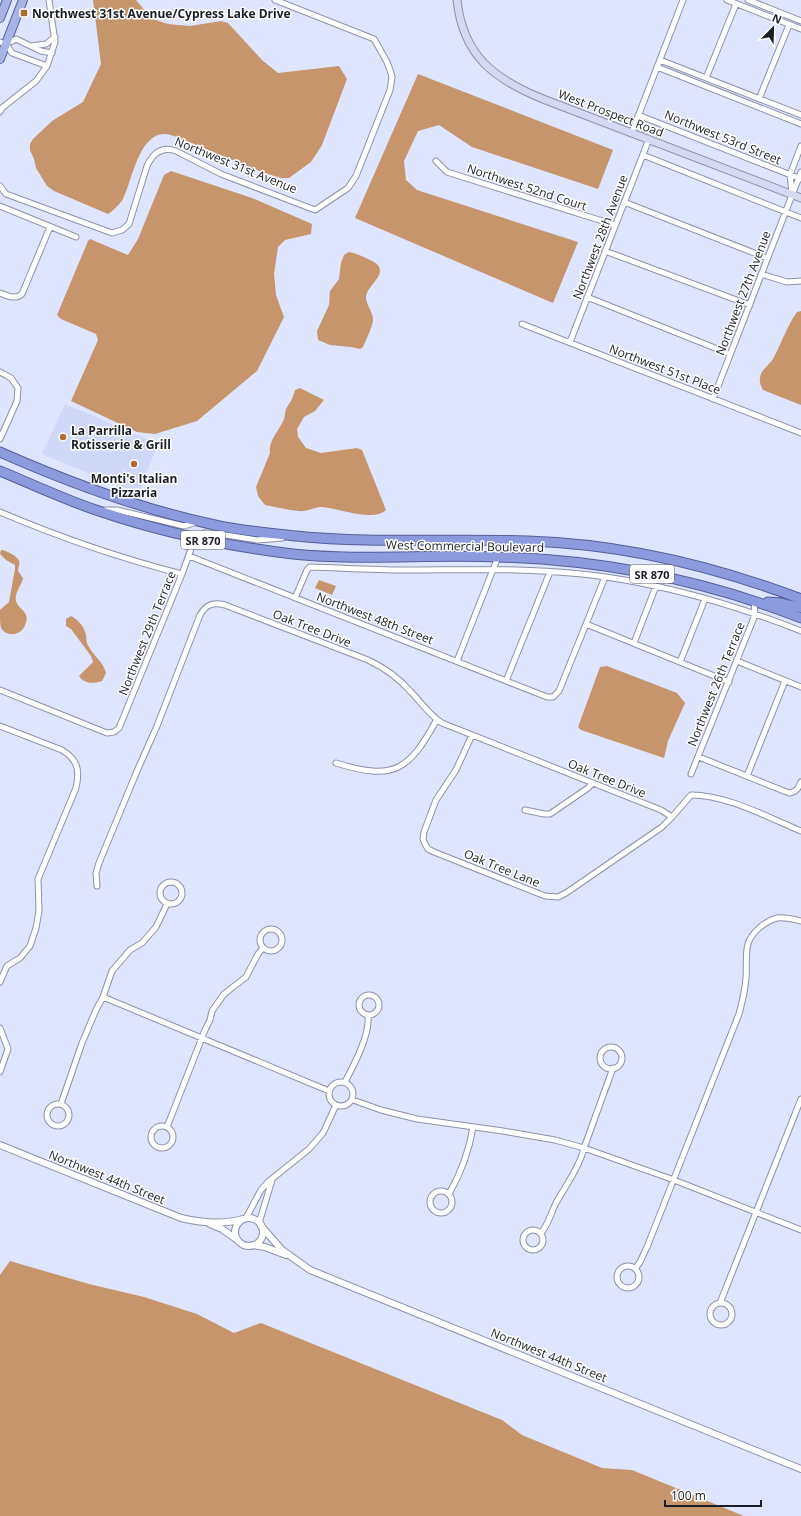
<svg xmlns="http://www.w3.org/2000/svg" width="801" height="1516" font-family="'Open Sans',sans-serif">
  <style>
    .built { fill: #d0d8f9 }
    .water { fill: #c6956c }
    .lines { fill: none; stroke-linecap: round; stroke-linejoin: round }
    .minor-casing { stroke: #8c91a9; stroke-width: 7 }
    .tertiary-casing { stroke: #8c91a9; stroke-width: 8 }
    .secondary-casing { stroke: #8c91a9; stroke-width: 9 }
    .primary-casing { stroke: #545e99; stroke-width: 10 }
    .trunk-casing { stroke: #545e99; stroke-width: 11 }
    .minor { stroke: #fff; stroke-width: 5 }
    .tertiary { stroke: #fff; stroke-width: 6 }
    .secondary { stroke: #d5d9f3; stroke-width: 7 }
    .primary { stroke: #aab3e6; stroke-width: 8 }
    .trunk { stroke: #8e9ade; stroke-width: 9 }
    .poi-dot { fill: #ac6d34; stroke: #fff; stroke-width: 1.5 }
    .labels { text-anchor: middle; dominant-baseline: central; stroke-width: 3; stroke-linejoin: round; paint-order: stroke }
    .shield { fill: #fff; stroke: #5f6268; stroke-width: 1 }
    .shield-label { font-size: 11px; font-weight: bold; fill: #1b1e27 }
    .poi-label { font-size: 12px; font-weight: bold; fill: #1b1e27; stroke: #fff; text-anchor: start }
    .street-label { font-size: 12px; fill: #1b1e27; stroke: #fff }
  </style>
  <rect width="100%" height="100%" fill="#dfe5ff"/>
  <!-- built -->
  <path class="built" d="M65,404L158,444L138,494L42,454Z"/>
  <!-- water -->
  <path class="water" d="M93,0H136L152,19L168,24L190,26L221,21L228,23L262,60L278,73L339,66L347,79L322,145L311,162L289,178H281L264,173L177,137C173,136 169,134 165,134C139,133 132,181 123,199C120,204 113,211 108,214L54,191L47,186L36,168L34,159L30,150V144L33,139L52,121L83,102L101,64Z
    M418,74L613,150L598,189L472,147L439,125L418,131L404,161L406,180L417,190L578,242L553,303L355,218Z
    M171,171L252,198L312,224L311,234L285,240L278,247L274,274L276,295L284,317L257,371L197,421L155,434L137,432L71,401L98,340L96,334L61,319L57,315L88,241L90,239L128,255L138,239L164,175Z
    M349,252C358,254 364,257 372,261C393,272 366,285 366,297C366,304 372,311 373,318C374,325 365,341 363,347L360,349L351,347L330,345L318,340L317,331L329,305L330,291L339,279L341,263L344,255Z
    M801,311V405L763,390C760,384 758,379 762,372C765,367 771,363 774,357C782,342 787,326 797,312Z
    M300,388L324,400L315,411L304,417L297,429L298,437L306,448L321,453L357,448L362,450L386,510C372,523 337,507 320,507C313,508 306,512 299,511C287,510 276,507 265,505L258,496L256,487L270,453C268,440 280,430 284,419C285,416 285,412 286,409C290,402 293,399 295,390Z
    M1,550C5,550 18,556 19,561C20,564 18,568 18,571L23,578C22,585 14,593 16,601C19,611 31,611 25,625C22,635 7,638 1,628C0,624 0,614 0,610L9,602L15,569V565L6,560L0,554Z
    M319,580L336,586L332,595L315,588Z
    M71,616C79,620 84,627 86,635C87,640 86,643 89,647C95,658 103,661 106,673L102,681C94,684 84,684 79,676L93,662L91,656L71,629L66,626V619Z
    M607,666L677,693L685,703L668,741L664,758L581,730L578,727L600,667Z
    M10,1261L89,1284L144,1297L197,1314L234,1333L261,1323L502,1420L522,1435L602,1468L632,1470L744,1516H0V1275Z"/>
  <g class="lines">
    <defs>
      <path id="minor" d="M727,0L801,29
        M748,0L801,21
        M0,42L6,44L12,53L47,66
        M6,44L16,39L41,51L52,53
        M32,46L46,44L55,37
        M660,60L801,115
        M657,67L801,124
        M706,78L736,4
        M759,99L789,25
        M0,112L2,108L36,81L47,66L55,42L49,0
        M638,115L801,179
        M632,132L683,0
        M643,155L801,218
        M436,161L447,172L615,225
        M0,186L6,194L112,233L122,230L129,224L147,166C153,153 162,146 176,151L221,174L315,210L348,188L356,176L390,90L392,77L390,70L387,62L374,39L275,0
        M792,193L790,175L801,146
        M624,202L767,258
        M0,206L76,237
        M605,251L750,305
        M761,274L787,282L801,281
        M0,293C8,296 15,300 22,294L50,227
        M587,297L730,354
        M522,324L801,433
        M570,342L649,139
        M0,372L11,378L18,388L17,401L0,439
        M713,399L801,172
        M105,510H117L184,526L197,522
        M0,512C59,537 119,558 182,574
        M189,556L547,697H553L559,691L605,577
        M295,598L307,570L310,567C342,568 373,570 404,570C471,570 540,567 606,577C673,587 738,606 801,631
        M586,624L729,682
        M634,643L656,586
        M457,661L498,557L495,540
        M737,661L801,687
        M680,662L705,599
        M506,681L550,572
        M0,690L107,733L114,732L119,728L182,574L195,538L206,532L257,540L282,538
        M0,726L62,750C78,760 80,770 76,788L38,879L39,911L36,928L30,946L20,958L7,966L0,982
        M472,735L456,770L436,800L424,832L423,839L425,844L428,849L434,852L545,896L558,897L566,893L662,827L672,817L691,795C727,795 767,817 801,831
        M699,757L789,793C796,792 798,789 801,782
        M336,763C394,781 409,771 437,719
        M691,774L753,620L755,614L754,601
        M747,776L785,681
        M525,810L544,814H550L588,788L593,783
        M160 893a11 11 0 1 1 22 0a11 11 0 1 1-22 0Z
        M97,886L96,873L99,863L137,771L157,726L200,615C206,604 214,602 225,605L368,660C385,668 399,678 411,692C421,702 429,715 442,723L661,810L672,817
        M260 940a11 11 0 1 1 22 0a11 11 0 1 1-22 0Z
        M359 1005a10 10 0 1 1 20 0a10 10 0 1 1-20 0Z
        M103,997L329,1091
        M0,1028L8,1049L0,1072
        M600 1058a11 11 0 1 1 22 0a11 11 0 1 1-22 0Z
        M613,1068L584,1148L674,1180L801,1230
        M329 1094a12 12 0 1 1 24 0a12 12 0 1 1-24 0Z
        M345,1082C354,1065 370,1035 368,1016
        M353,1100L381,1110L417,1119L503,1131L555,1140L584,1148C579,1168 566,1185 556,1203C551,1213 548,1225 541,1233
        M47 1115a11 11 0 1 1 22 0a11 11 0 1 1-22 0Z
        M61,1104L82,1043L96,1010L103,997L112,971L130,950L142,943L156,927L167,904
        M151 1137a11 11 0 1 1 22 0a11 11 0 1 1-22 0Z
        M167,1127L205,1030L210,1020L212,1011L224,994L246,977L258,954L263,948
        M430 1202a11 11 0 1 1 22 0a11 11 0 1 1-22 0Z
        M449,1194C461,1173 469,1152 473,1127
        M246,1218L261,1190L268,1182L309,1149L323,1133L336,1105
        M259,1223L272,1180
        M523 1240a10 10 0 1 1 20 0a10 10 0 1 1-20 0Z
        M617 1277a11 11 0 1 1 22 0a11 11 0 1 1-22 0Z
        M635,1269L640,1262L647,1247L739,1014C742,1003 745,991 746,978C747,967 745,955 748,944C751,933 765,921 777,918C785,917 793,919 801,921
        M720,1303L801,1099
        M710 1314a11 11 0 1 1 22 0a11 11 0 1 1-22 0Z"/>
      <path id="tertiary" d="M0,1145L181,1218C202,1223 222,1225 243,1219
        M235 1232a14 14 0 1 1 28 0a14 14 0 1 1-28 0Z
        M210,1224L222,1229L236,1239
        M261,1226L282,1250L310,1270L801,1469
        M253,1245L265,1247L286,1255"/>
      <path id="secondary" d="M457,0C463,56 494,79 543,99L801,198"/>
      <path id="primary" d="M0,18L7,0
        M0,59L23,0"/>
      <path id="trunk" d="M0,452C70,483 140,509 215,525C241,531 269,533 296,536C373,544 451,538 528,541C621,544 714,566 801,599
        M0,471C32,484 63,499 96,510C160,532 225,546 293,554C361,561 430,554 499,557C603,560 704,580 801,618
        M768,602L781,603L801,608"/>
    </defs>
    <!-- minor casing -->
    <use href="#minor" class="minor-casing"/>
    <!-- tertiary casing -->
    <use href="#tertiary" class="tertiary-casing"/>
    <!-- secondary casing -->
    <use href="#secondary" class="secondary-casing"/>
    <!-- primary casing -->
    <use href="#primary" class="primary-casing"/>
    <!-- trunk casing -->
    <use href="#trunk" class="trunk-casing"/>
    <!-- minor -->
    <use href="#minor" class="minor"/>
    <!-- tertiary -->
    <use href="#tertiary" class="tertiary"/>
    <!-- secondary -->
    <use href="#secondary" class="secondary"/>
    <!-- primary -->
    <use href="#primary" class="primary"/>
    <!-- trunk -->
    <use href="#trunk" class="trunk"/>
  </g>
  <!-- markers -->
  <g class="poi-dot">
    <rect x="20" y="9" width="8" height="8" rx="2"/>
    <circle cx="63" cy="437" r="4"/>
    <circle cx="134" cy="464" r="4"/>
  </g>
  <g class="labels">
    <!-- shield labels -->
    <g class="shield">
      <rect x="181" y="531" width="44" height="18" rx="3"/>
      <rect x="630" y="565" width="44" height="18" rx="3"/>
    </g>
    <g class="shield-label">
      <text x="203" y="540">SR 870</text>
      <text x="652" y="574">SR 870</text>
    </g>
    <!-- poi labels -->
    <g class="poi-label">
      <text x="32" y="13">Northwest 31st Avenue/Cypress Lake Drive</text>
      <text x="71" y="430">La Parrilla<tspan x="71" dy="14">Rotisserie &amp; Grill</tspan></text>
      <text x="134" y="478" text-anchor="middle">Monti's Italian<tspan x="134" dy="14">Pizzaria</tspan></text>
    </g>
    <!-- street labels -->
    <g class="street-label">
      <text transform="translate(611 113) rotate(21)">West Prospect Road</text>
      <text transform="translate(723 137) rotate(22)">Northwest 53rd Street</text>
      <text transform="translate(236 165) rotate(22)">Northwest 31st Avenue</text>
      <text transform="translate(527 187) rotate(18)">Northwest 52nd Court</text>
      <text transform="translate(600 237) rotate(-69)">Northwest 28th Avenue</text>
      <text transform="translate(743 293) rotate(-69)">Northwest 27th Avenue</text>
      <text transform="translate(665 369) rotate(21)">Northwest 51st Place</text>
      <text transform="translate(465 546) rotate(1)">West Commercial Boulevard</text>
      <text transform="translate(375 618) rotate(21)">Northwest 48th Street</text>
      <text transform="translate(312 628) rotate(21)">Oak Tree Drive</text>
      <text transform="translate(147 633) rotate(-68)">Northwest 29th Terrace</text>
      <text transform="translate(716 684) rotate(-68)">Northwest 26th Terrace</text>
      <text transform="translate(607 778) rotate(22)">Oak Tree Drive</text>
      <text transform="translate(502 868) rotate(22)">Oak Tree Lane</text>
      <text transform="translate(107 1177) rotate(22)">Northwest 44th Street</text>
      <text transform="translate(549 1355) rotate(22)">Northwest 44th Street</text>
    </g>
  </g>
  <!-- north arrow -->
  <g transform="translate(773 28) rotate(23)" stroke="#ffffff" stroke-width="3" paint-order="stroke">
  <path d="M0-3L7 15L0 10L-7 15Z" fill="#1b1e27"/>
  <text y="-6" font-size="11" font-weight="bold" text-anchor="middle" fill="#1b1e27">N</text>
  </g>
  <!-- scale -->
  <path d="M665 1500v6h96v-6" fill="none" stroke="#1b1e27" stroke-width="2"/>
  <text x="671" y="1500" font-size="12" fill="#1b1e27" stroke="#ffffff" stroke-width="3" paint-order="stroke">100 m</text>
</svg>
